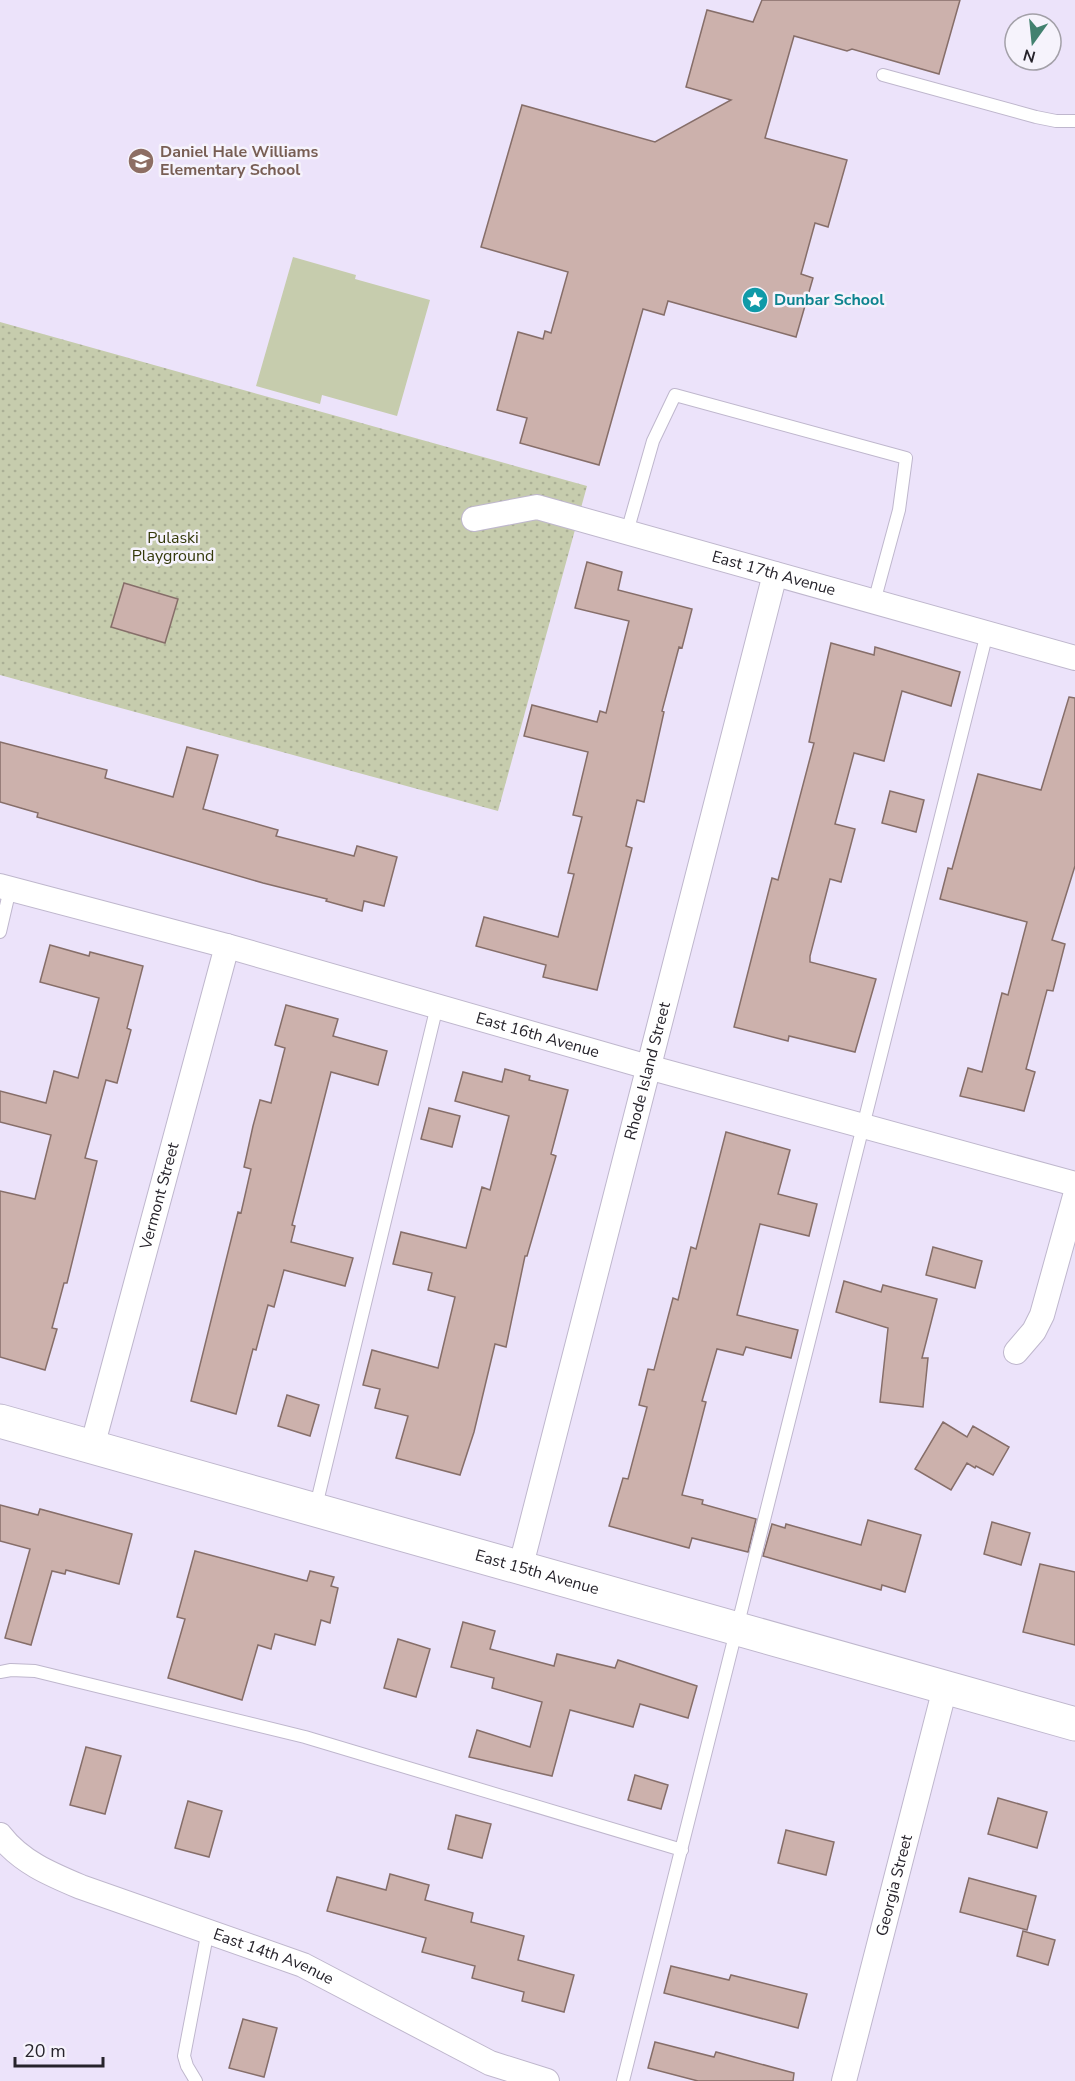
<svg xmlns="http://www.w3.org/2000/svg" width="1075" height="2081" font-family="'Nunito Sans',sans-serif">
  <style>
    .grass { fill: #c6ccad }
    .park { fill: url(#park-dots) }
    .building { fill: #ccb1ac; stroke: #866e69; stroke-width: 1.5 }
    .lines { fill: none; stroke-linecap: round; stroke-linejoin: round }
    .lane-casing { stroke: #bfb7cd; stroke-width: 14 }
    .street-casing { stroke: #bfb7cd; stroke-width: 26 }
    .secondary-casing { stroke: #bfb7cd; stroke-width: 35 }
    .lane { stroke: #fff; stroke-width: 12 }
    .street { stroke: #fff; stroke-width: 24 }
    .secondary { stroke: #fff; stroke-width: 33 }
    .labels { text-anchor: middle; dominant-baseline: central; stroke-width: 5; stroke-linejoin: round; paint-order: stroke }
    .education-label { font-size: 16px; font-weight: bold; fill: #785e54; stroke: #f6f3fc; text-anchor: start }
    .culture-label { font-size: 16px; font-weight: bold; fill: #0d838f; stroke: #f6f3fc; text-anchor: start }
    .park-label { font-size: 16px; fill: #34390a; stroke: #f6f3fc }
    .street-label { font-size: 16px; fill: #26232b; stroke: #f6f3fc }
  </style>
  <defs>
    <pattern id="park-dots" width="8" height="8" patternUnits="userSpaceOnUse" patternTransform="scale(1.5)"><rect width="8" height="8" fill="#c6ccad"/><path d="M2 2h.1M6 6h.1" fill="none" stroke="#aaaf95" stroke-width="1.8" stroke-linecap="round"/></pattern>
  </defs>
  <rect width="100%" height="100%" fill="#ece3fa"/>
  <!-- grass -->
  <path class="grass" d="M293,257L356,275L355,279L430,300L397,416L322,395L320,404L256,386Z"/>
  <!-- park -->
  <path class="park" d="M0,322L587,486L498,811L0,675Z"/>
  <!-- building -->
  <path class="building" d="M762,0H960L939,74L852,49L847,51L794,36L765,138L847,160L828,227L815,223L801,274L813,278L796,337L668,301L664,315L643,309L599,465L520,443L527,418L497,410L518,332L543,339L545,331L551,333L568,272L481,247L522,105L655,142L731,100L686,87L707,10L753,22Z
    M587,562L622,572L618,590L692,609L682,648L679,647L662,711L664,712L644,802L637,800L626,846L632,848L597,990L543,977L546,965L476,946L484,917L558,937L574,874L568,873L582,817L573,815L588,752L524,736L532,705L597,722L600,711L606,713L629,621L575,608Z
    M124,583L178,599L165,643L111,627Z
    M831,643L874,655L875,647L960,672L951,706L902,691L884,761L854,753L835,824L855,829L841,882L830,879L810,956V962L876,979L855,1052L789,1036L788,1041L734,1027L772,878L778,880L814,743L809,742Z
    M1069,697L1075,698V866L1052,940L1065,944L1053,991L1047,990L1026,1069L1035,1072L1024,1111L960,1096L968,1068L982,1072L1002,993L1008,995L1027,922L940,899L948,868L952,869L978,774L1041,790Z
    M0,742L107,770L105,778L173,797L187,747L218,755L203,809L278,830L276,836L354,856L357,846L397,857L384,906L364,901L362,911L326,901L327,899L263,883L37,817L38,813L0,802Z
    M890,791L924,800L916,832L882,823Z
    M50,945L89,956L90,952L143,966L127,1028L131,1030L117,1083L106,1080L85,1158L97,1161L67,1283H64L52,1328L57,1329L45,1370L0,1357V1191L35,1199L51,1135L0,1122V1091L46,1103L54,1071L78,1078L99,998L40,982Z
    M286,1005L338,1019L333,1036L387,1051L378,1085L331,1072L292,1225L295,1226L291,1242L353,1258L345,1286L284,1270L274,1307L268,1305L256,1350L253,1349L236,1414L191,1401L238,1212L241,1213L251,1169L244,1167L253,1126L260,1100L271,1103L285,1048L275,1045Z
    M505,1069L530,1076L529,1080L568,1090L551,1154L556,1156L527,1256H525L506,1347L495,1344L474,1432L460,1475L396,1458L408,1416L375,1408L380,1389L363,1385L372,1350L438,1368L455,1297L428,1290L432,1273L393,1264L401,1232L466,1248L482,1187L490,1190L509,1116L455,1101L463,1072L502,1082Z
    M429,1108L460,1116L452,1147L421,1139Z
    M726,1132L790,1150L778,1194L817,1204L809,1236L760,1224L737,1315L798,1330L791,1358L746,1347L743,1355L717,1349L702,1401L706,1402L682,1495L703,1500L702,1504L756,1519L748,1552L692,1538L689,1548L609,1526L623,1478L628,1479L647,1407L639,1405L648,1369L654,1370L673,1298L678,1300L691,1247L696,1249Z
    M933,1247L982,1261L975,1288L926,1275Z
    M844,1281L881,1292L883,1285L937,1299L922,1358H928L923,1407L880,1402L888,1328L836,1312Z
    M287,1395L319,1405L310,1436L278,1426Z
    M943,1422L967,1437L973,1426L1009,1447L993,1475L976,1466L975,1468L967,1463L951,1490L915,1469Z
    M0,1505L38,1515L40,1509L132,1534L119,1584L66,1570L65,1574L52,1571L31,1645L5,1638L30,1549L0,1541Z
    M868,1520L921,1535L905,1592L882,1585L881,1590L763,1556L772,1524L785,1528L786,1524L861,1545Z
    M992,1522L1030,1533L1021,1565L984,1554Z
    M195,1551L307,1581L310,1571L334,1577L331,1586L338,1588L330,1623L321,1620L315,1645L275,1634L271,1649L258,1645L242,1700L168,1678L185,1619L177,1617Z
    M1040,1564L1075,1572V1645L1023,1632Z
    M463,1622L495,1631L490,1649L554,1666L557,1654L615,1668L618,1660L697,1686L688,1718L640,1704L633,1727L570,1710L552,1776L469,1757L477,1730L530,1747L542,1702L492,1688L494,1678L451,1667Z
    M398,1639L430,1649L416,1697L384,1688Z
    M86,1747L121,1756L105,1814L70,1805Z
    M635,1775L668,1785L661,1809L628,1800Z
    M998,1798L1047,1812L1037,1848L988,1834Z
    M188,1801L222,1811L209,1857L175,1848Z
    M456,1815L491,1824L482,1858L448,1849Z
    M786,1830L834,1842L826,1875L778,1863Z
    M390,1874L429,1885L425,1900L473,1913L471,1922L524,1936L518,1960L574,1975L564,2012L522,2001L524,1992L472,1978L475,1966L422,1952L426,1938L327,1911L337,1877L386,1890Z
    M969,1878L1036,1896L1027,1930L960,1912Z
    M1023,1931L1055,1940L1048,1965L1017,1956Z
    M671,1966L729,1980L731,1975L807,1994L798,2028L664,1993Z
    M243,2019L277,2028L264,2077L229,2068Z
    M655,2042L714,2057L716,2052L794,2073L793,2081H698L648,2068Z"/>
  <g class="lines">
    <defs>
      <path id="lane" d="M883,75L1036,117L1056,121H1075
        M627,532L653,441L675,395L906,458L899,510L874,602
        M0,932L10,889
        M315,1510L437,1006
        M0,1672L11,1670L35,1671L305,1737L682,1850
        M196,2081L187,2066L184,2056L208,1930
        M623,2081L987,633"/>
      <g id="street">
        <path id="s1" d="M474,519L537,507L1075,658"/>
        <path id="s2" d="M0,886L227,946L648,1067L1075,1184"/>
        <path d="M1016,1352L1034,1331L1042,1315L1075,1196"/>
        <path id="s3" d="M92,1447L227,946"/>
        <path id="s4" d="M520,1569L775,574"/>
        <path id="s5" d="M0,1835C21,1862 50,1874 81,1887L303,1965L490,2063L547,2081"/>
        <path id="s6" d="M844,2081L945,1688"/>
      </g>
      <g id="secondary">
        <path id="s7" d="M0,1421L1075,1724"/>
      </g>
    </defs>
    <!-- lane casing -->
    <use href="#lane" class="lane-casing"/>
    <!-- street casing -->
    <use href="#street" class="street-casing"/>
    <!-- secondary casing -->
    <use href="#secondary" class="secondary-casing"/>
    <!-- lane -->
    <use href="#lane" class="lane"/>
    <!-- street -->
    <use href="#street" class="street"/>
    <!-- secondary -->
    <use href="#secondary" class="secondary"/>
  </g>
  <!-- icons -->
  <defs>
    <symbol id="school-disc" viewBox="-11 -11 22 22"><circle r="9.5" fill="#8d6e63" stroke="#f6f3fc"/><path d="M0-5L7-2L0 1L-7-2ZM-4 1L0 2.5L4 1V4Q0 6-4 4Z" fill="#fff"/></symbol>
    <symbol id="sight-disc" viewBox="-11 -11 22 22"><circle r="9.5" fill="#0f9aa8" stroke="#f6f3fc"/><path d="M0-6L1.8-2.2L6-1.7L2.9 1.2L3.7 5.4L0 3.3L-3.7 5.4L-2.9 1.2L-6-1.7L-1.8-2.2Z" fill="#fff"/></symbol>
  </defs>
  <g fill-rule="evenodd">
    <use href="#school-disc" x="126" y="146" width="30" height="30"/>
    <use href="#sight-disc" x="740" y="285" width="30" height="30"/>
  </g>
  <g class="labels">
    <!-- education labels -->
    <g class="education-label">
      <text x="160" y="152">Daniel Hale Williams<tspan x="160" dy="18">Elementary School</tspan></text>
    </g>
    <!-- culture labels -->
    <g class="culture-label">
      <text x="774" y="300">Dunbar School</text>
    </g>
    <!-- park labels -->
    <g class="park-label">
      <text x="173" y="538">Pulaski<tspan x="173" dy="18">Playground</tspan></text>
    </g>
    <!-- street labels -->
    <g class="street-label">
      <text stroke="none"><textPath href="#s1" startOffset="310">East 17th Avenue</textPath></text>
      <text stroke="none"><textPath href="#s2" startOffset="558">East 16th Avenue</textPath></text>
      <text stroke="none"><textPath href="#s4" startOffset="514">Rhode Island Street</textPath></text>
      <text stroke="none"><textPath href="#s3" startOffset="260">Vermont Street</textPath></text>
      <text stroke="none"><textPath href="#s7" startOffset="558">East 15th Avenue</textPath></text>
      <text stroke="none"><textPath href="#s6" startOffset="202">Georgia Street</textPath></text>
      <text stroke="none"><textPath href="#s5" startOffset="302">East 14th Avenue</textPath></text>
    </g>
  </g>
  <!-- north arrow -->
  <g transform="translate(1033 42) rotate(195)"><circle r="28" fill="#f6f3fc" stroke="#a3a0a8" stroke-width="1.5"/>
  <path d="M0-4.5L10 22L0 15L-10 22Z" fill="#42816f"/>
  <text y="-9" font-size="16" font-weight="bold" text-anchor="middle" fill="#26232b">N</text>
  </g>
  <!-- scale -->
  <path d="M15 2057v9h88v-9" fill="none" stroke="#26232b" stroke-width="3"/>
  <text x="24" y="2057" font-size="18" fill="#26232b" stroke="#f6f3fc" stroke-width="4.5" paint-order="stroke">20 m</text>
</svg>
